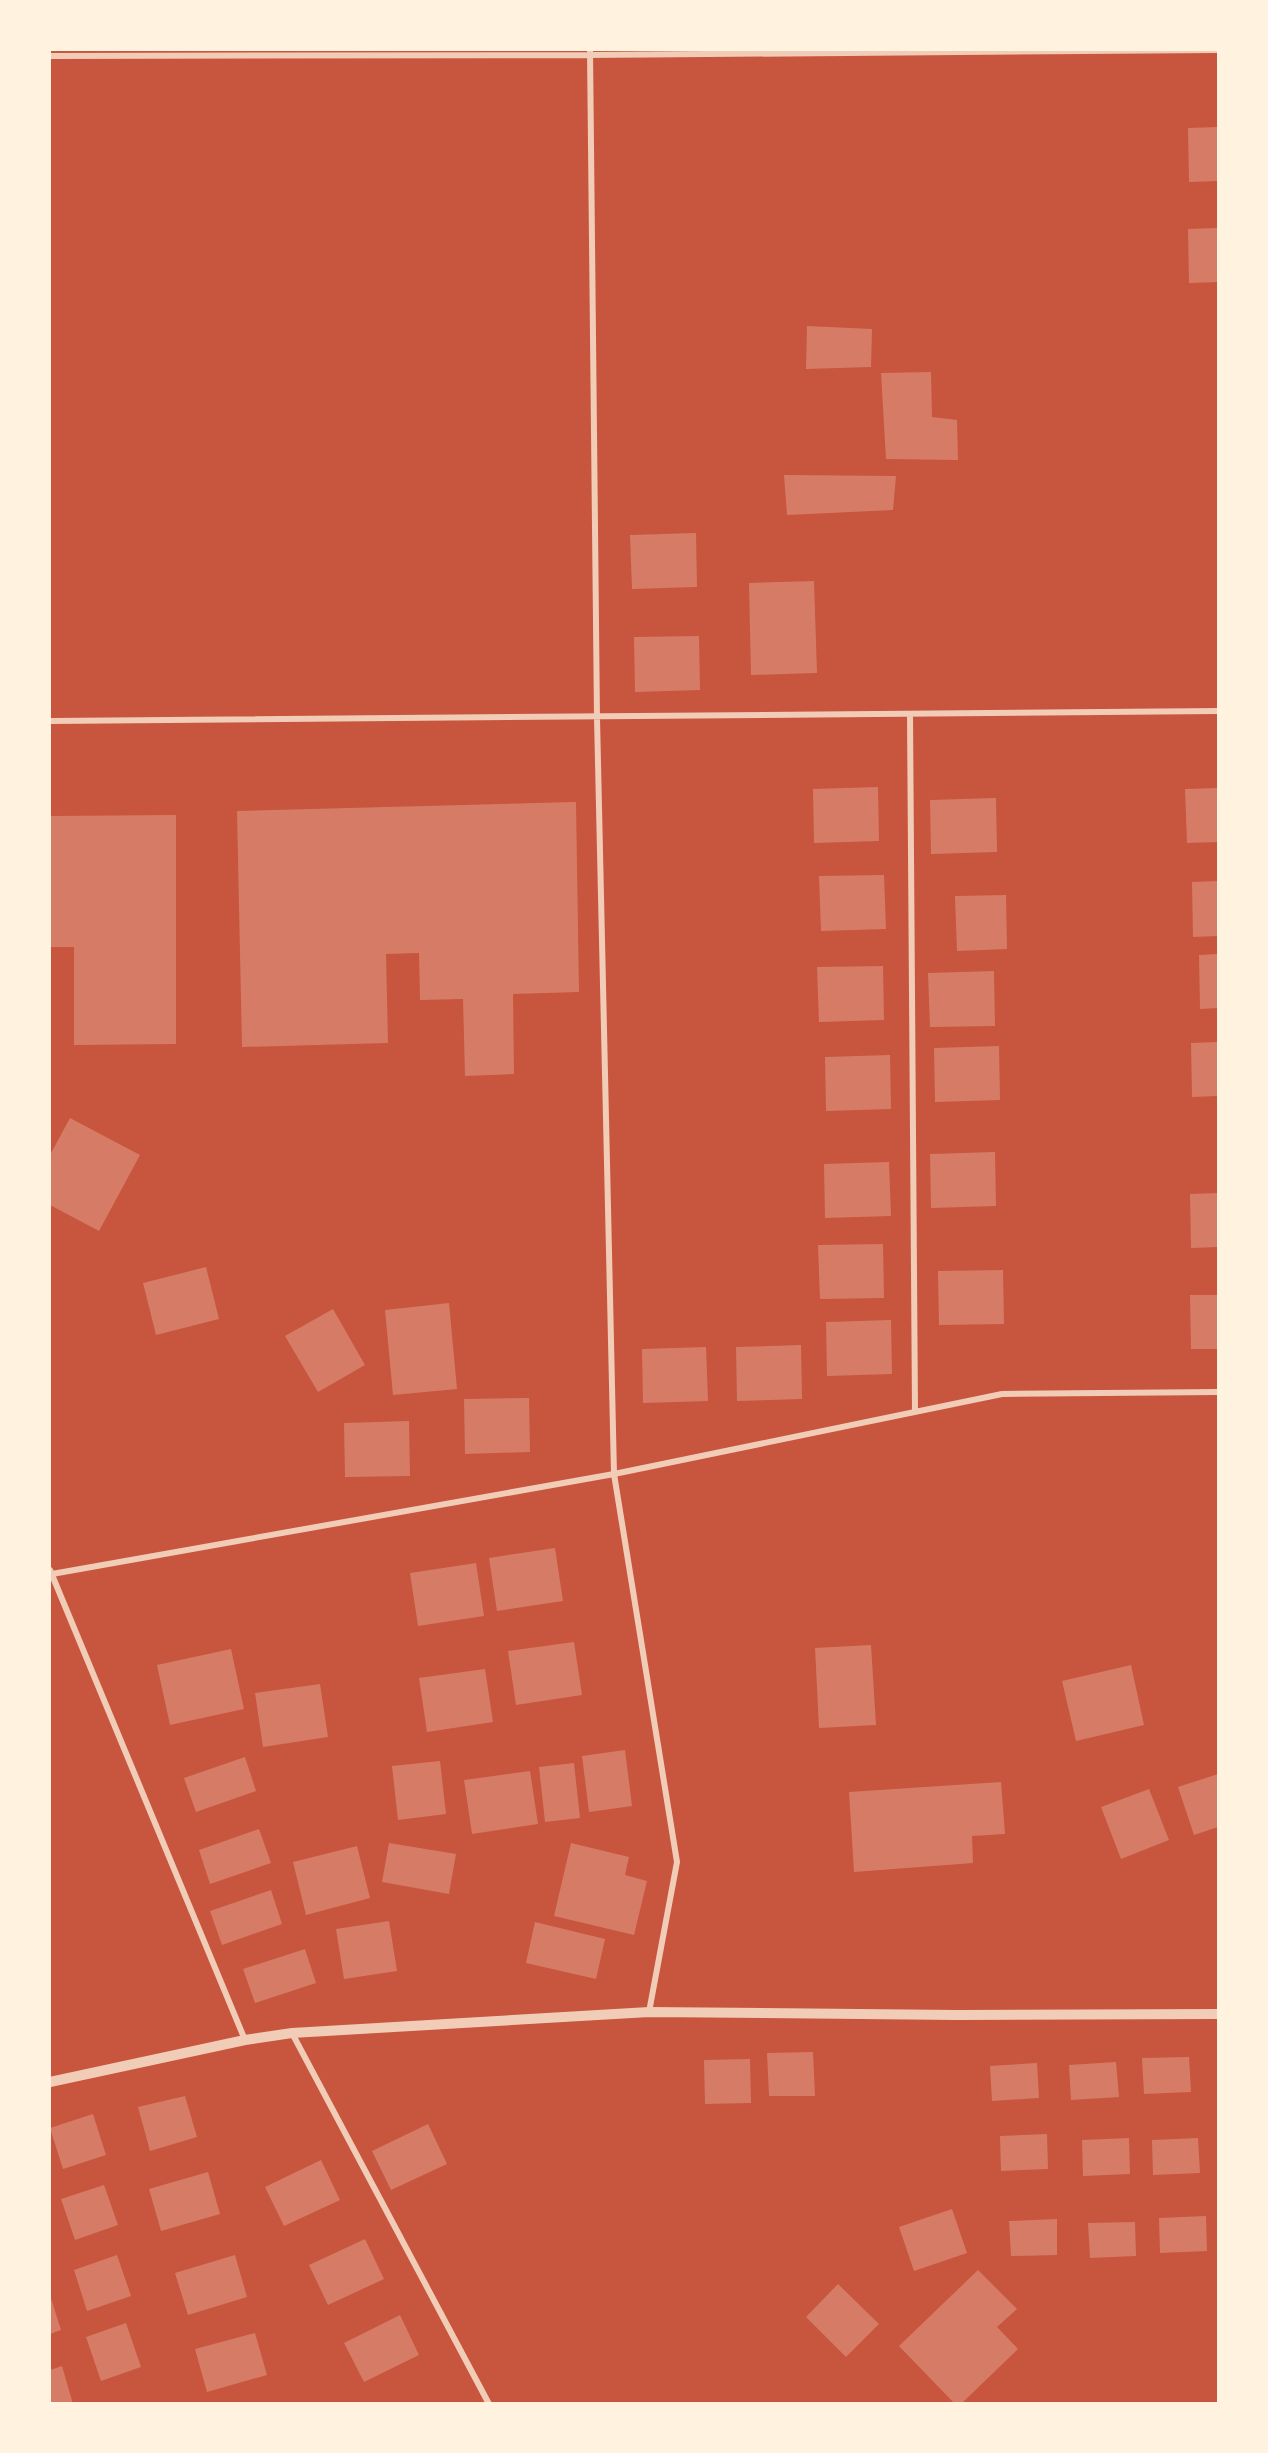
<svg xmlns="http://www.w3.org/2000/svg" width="1268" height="2453" font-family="Mulish,sans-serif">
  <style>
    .building { fill: #d67c66 }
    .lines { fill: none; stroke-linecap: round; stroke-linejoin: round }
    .minor { stroke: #f1ccb7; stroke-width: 6 }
    .tertiary { stroke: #f1ccb7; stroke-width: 10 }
  </style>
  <rect width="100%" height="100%" fill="#c8553d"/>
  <!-- building -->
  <path class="building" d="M1218,127V181L1189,182L1188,128Z
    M1218,228V282L1189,283L1188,229Z
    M807,326L872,329L871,367L806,369Z
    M931,372L932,417L957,420L958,460L886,459L881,373Z
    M784,475L896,476L893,510L787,515Z
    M696,533L697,587L632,589L630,535Z
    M814,581L817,673L751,675L749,583Z
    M699,636L700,690L635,692L634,637Z
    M878,787L879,841L814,843L813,789Z
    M1218,788V842L1187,843L1185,789Z
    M996,798L997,852L931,854L930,800Z
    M576,802L579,992L513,994L514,1074L465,1076L463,999L420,1000L419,953L386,954L388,1043L242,1047L237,811Z
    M176,815V1044L74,1045V947H50V816Z
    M884,875L886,929L821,931L819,876Z
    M1218,881V936L1193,937L1192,882Z
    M1006,895L1007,949L957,951L955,896Z
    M1218,954V1008L1200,1009L1199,955Z
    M883,966L884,1020L819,1022L817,967Z
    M994,971L995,1026L930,1027L928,973Z
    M1218,1042V1096L1192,1097L1191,1043Z
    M999,1046L1000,1100L935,1102L934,1048Z
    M890,1055L891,1109L826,1111L825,1057Z
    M70,1118L140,1155L99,1231L50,1205V1155Z
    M995,1152L996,1206L931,1208L930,1154Z
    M889,1162L891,1216L825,1218L824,1164Z
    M1218,1193V1247L1191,1248L1190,1194Z
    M883,1244L884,1298L820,1299L818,1245Z
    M206,1267L219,1319L156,1335L143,1283Z
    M1003,1270L1004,1324L939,1325L938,1271Z
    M1190,1295H1218V1349H1191Z
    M449,1303L457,1389L393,1395L385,1310Z
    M333,1309L365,1365L318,1392L285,1336Z
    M891,1320L892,1374L827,1376L826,1322Z
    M801,1345L802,1399L737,1401L736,1347Z
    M706,1347L708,1401L643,1403L642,1349Z
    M529,1398L530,1452L465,1454L464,1399Z
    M409,1421L410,1476L345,1477L344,1423Z
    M555,1548L563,1601L497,1611L489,1558Z
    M476,1563L484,1616L418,1626L410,1573Z
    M574,1642L582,1695L516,1705L508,1651Z
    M871,1645L876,1725L819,1728L815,1648Z
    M231,1649L244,1709L170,1725L157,1665Z
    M1131,1665L1144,1725L1076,1741L1062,1681Z
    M485,1669L493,1722L427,1732L419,1678Z
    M320,1684L328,1737L263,1747L255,1693Z
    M625,1750L632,1806L589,1812L582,1756Z
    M245,1757L256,1791L196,1812L184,1778Z
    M440,1761L446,1814L398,1820L392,1766Z
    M574,1763L580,1818L545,1822L539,1767Z
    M530,1771L538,1824L472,1834L464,1780Z
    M1218,1774V1827L1194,1835L1178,1787Z
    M1001,1782L1005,1834L972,1836L973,1863L854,1872L849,1792Z
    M1149,1789L1169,1840L1121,1859L1101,1807Z
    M259,1829L271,1863L210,1884L199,1850Z
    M389,1843L456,1854L449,1894L382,1882Z
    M571,1843L629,1857L625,1875L647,1881L634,1935L554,1916Z
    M357,1846L370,1898L306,1915L293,1862Z
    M271,1890L282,1924L222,1945L210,1911Z
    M389,1921L397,1971L344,1979L336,1929Z
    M535,1922L605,1939L596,1979L526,1963Z
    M305,1949L316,1983L255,2003L243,1969Z
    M813,2052L815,2096H769L767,2053Z
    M1189,2057L1191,2092L1144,2094L1142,2058Z
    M750,2059L751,2103L705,2104L704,2060Z
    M1116,2062L1119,2097L1071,2100L1069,2065Z
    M1037,2063L1039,2098L992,2101L990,2066Z
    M185,2096L197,2137L150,2151L138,2107Z
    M93,2114L106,2155L63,2169L50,2128Z
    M428,2124L447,2164L391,2190L372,2151Z
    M1047,2134L1048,2169L1001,2171L1000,2136Z
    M1129,2138L1130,2174L1083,2176L1082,2140Z
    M1198,2138L1200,2173L1153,2175L1152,2140Z
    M321,2160L340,2200L284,2226L265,2187Z
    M208,2172L220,2214L161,2231L149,2189Z
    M104,2185L118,2225L75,2240L61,2199Z
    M952,2209L967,2253L914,2271L899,2227Z
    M1206,2216L1207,2251L1160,2253L1159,2218Z
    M1057,2219V2255L1011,2256L1009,2221Z
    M1135,2222L1136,2256L1090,2258L1088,2223Z
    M365,2239L384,2279L328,2305L309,2265Z
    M117,2255L131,2296L87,2311L74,2270Z
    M235,2255L247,2297L188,2315L175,2273Z
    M978,2270L1017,2309L997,2327L1018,2349L961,2404H955L899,2346Z
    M838,2284L879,2324L846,2357L806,2317Z
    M50,2295L61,2330L50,2334Z
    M400,2315L419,2355L364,2382L344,2343Z
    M126,2323L141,2367L101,2381L86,2337Z
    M255,2333L267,2375L207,2392L195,2349Z
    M62,2366L73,2404H50V2370Z"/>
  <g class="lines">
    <!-- minor -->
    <path class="minor" d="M590,50L597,718L614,1474L677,1862L649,2012
      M50,56L590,55L1218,50
      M910,714L915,1412
      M50,721L1218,711
      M50,1570L245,2040
      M52,1574L614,1474L1002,1394L1218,1392
      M292,2033L489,2404"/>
    <!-- tertiary -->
    <path class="tertiary" d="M50,2082L245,2040L292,2033L649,2012L957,2015L1218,2014"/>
  </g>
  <!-- border -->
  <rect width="1268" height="2453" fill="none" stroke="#fff3e0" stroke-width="102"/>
</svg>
